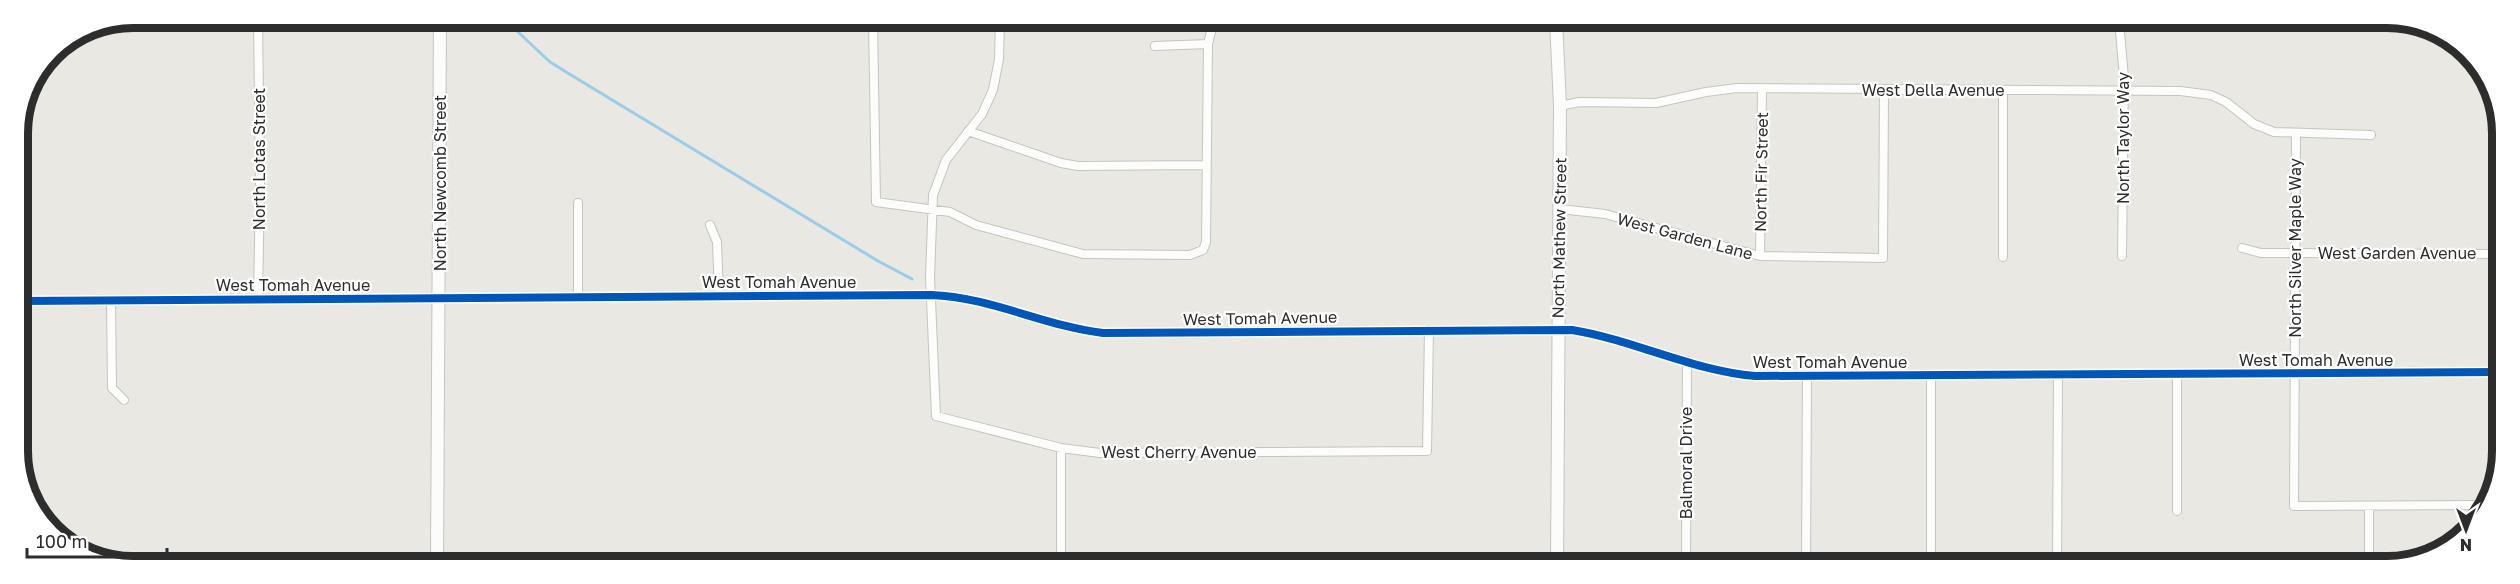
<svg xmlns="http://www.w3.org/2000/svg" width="2520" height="584" font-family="'Golos Text',sans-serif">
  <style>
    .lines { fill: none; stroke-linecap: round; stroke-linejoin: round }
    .stream { stroke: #9ccde6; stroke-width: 3 }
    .street-casing { stroke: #c4c4c3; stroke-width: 10 }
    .secondary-casing { stroke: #c4c4c3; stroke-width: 14 }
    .street { stroke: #fcfcfb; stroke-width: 8 }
    .secondary { stroke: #fcfcfb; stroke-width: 12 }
    .cycleway-casing { stroke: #fff; stroke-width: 11 }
    .cycleway { stroke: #0057b8; stroke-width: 8 }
    .labels { text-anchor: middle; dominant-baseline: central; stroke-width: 4.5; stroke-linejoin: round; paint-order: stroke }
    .street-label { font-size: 16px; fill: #2d2d2d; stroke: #fff }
    .rim { fill: none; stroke: #2d2d2d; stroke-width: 8 }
  </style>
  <rect width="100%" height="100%" fill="#eae8e3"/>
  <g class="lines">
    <!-- stream -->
    <path class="stream" d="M506,18L517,31L550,62L571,75L878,261L912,279"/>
    <defs>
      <path id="street" d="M258,19L260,184L258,299
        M873,19L876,202L950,212L976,225L1083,254L1190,255L1203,250L1206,242L1208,44L1214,19
        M1000,19L999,59L993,90L982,114L946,160L933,195L930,277L936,416L1061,448L1100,453L1427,451L1429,330
        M2119,20L2124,78L2122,256
        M1155,46L1208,44
        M2003,90V257
        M1560,106L1579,102L1656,103L1706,92L1737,88L2180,91L2211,95L2226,102L2254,124L2274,132L2371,135
        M968,131L1061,163L1078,166L1206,165
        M2296,134L2294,506L2481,505
        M1560,209L1605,214L1760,256L1883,258L1884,90
        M710,225L717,242L719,296
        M2242,248L2261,253L2500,254
        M1760,256L1762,89
        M578,297V203
        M111,300L112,388L124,400
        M19,301L931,295C990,297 1044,326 1103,333L1572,330C1634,340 1693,371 1755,376L2500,372
        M2177,374V511
        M1931,375V565
        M2369,506V566
        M1061,565V448
        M1686,565L1687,361
        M1806,565L1807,376
        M2057,565L2058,374"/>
      <path id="secondary" d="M1556,19L1560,106L1557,565
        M125,20L296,18
        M437,564L440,18"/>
    </defs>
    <!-- street casing -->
    <use href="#street" class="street-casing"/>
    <!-- secondary casing -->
    <use href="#secondary" class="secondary-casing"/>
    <!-- street -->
    <use href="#street" class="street"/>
    <!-- secondary -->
    <use href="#secondary" class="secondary"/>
    <defs>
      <path id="cycleway" d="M19,301L931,295C990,297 1044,326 1103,333L1572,330C1634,340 1693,371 1755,376L2500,372"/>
    </defs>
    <!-- cycleway casing -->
    <use href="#cycleway" class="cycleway-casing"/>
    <!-- cycleway -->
    <use href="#cycleway" class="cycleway"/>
  </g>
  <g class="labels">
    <!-- street labels -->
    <g class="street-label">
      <text x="1933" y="90">West Della Avenue</text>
      <text transform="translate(2123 138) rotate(-90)">North Taylor Way</text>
      <text transform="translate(259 159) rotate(-90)">North Lotas Street</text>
      <text transform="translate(1761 172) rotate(-89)">North Fir Street</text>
      <text transform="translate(440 183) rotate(-90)">North Newcomb Street</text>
      <text transform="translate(1685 236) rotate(15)">West Garden Lane</text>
      <text transform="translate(1559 238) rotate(-89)">North Mathew Street</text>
      <text transform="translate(2295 248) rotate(-90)">North Silver Maple Way</text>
      <text x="2397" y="253">West Garden Avenue</text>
      <text x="779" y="282">West Tomah Avenue</text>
      <text x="293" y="285">West Tomah Avenue</text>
      <text transform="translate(1260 318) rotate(-1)">West Tomah Avenue</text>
      <text x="2316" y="360">West Tomah Avenue</text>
      <text x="1830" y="362">West Tomah Avenue</text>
      <text x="1179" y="452">West Cherry Avenue</text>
      <text transform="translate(1686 463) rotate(-90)">Balmoral Drive</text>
    </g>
  </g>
  <!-- crop -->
  <path d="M0 0H2520V584H0ZM133 28H2387A105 105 0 0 1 2492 133V451A105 105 0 0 1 2387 556H133A105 105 0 0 1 28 451V133A105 105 0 0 1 133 28Z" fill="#fff" fill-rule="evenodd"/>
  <path class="rim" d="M133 28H2387A105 105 0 0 1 2492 133V451A105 105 0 0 1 2387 556H133A105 105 0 0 1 28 451V133A105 105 0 0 1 133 28Z"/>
  <!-- north arrow -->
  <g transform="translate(2466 530) rotate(180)" stroke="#ffffff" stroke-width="4.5" paint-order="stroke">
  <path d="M0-4.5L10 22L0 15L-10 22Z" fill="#2d2d2d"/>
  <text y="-9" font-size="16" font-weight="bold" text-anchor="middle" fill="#2d2d2d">N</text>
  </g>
  <!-- scale -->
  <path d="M27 548v9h140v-9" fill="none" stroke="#2d2d2d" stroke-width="3"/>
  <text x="36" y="548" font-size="18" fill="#2d2d2d" stroke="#ffffff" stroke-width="4.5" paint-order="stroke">100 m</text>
</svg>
